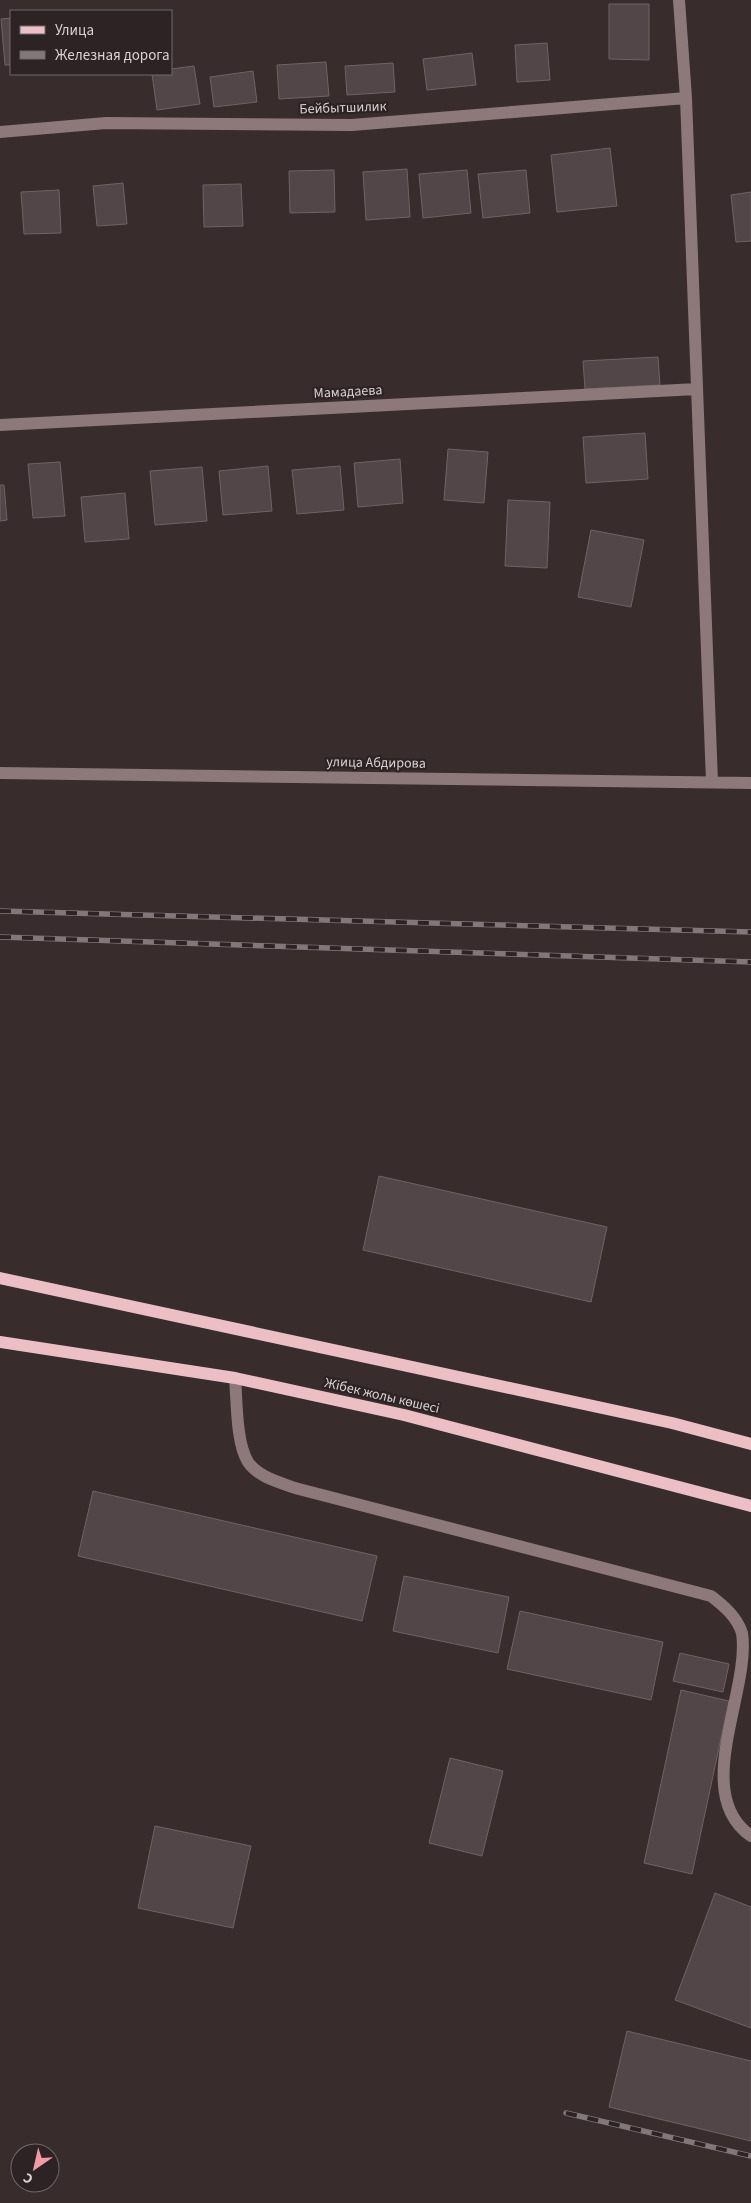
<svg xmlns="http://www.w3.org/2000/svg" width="751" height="2203" font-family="'Source Sans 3',sans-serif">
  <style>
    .building { fill: #534648; stroke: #706365 }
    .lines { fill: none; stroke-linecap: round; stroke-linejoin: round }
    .minor { stroke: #8d787a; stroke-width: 12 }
    .major { stroke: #ebbfc4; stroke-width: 12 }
    .rail-casing { stroke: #827879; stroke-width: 5.5 }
    .rail { stroke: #2d2224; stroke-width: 4; stroke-dasharray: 11; stroke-linecap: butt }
    .labels { text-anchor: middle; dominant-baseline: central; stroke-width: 4.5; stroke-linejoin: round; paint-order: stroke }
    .street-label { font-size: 14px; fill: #d9d1d2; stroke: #2d2224 }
  </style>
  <rect width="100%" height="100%" fill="#382c2d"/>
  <!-- building -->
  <path class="building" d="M609,4H649V60L609,59Z
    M11,18V65H5L1,19Z
    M547,43L550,80L517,82L515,45Z
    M472,53L476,85L427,90L423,59Z
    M326,62L329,96L279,99L277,65Z
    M393,63L395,92L347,95L345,66Z
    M194,66L200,104L157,110L152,74H171V69Z
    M253,71L257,102L214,107L210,77Z
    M610,148L617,206L557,212L551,155Z
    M407,169L410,217L366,220L363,172Z
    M334,170L335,212L290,213L289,171Z
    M467,170L471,213L423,218L419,174Z
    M526,170L530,213L483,218L478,174Z
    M123,183L127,224L97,226L93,186Z
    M241,184L243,226L204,227L203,185Z
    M59,190L61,233L24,234L21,192Z
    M751,192V241L736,242L731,195Z
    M658,357L660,385L585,389L583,361Z
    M645,433L648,479L586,483L583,437Z
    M448,449L488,452L484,503L444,500Z
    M400,459L403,503L358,507L354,463Z
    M60,462L65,516L33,518L28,464Z
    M268,466L272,511L223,515L219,471Z
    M340,466L344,510L297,514L292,470Z
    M202,467L207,521L155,525L150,471Z
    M0,485H4L7,520L0,521Z
    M125,493L129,539L85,542L81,497Z
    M508,500L550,502L547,568L505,566Z
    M591,530L644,540L631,607L578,597Z
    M379,1176L607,1227L591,1302L363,1250Z
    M93,1491L377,1556L362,1621L78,1556Z
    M404,1576L509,1597L498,1653L393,1631Z
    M520,1611L663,1642L651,1700L507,1669Z
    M680,1653L729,1664L723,1692L673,1681Z
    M681,1690L729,1701L692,1874L644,1863Z
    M450,1758L503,1771L482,1856L429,1843Z
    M155,1826L251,1846L233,1928L138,1908Z
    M715,1893L751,1907V2028L675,2000Z
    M627,2031L751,2061V2141L609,2107Z"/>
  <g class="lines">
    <!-- minor -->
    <path class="minor" d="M679,0L686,98L712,782
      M0,132L106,123L352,125L686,98
      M0,425L697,389
      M0,773L751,783
      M235,1378C237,1401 236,1443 248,1462C258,1477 279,1482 295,1488L711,1596C724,1606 737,1617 742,1633C751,1691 690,1794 751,1836"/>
    <!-- major -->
    <path class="major" d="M0,1278L672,1423L751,1444
      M0,1342L235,1378L404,1415L751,1506"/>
    <defs>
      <path id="rail" d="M0,911L751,932
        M0,937L751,962
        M566,2113L751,2156"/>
    </defs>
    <!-- rail casing -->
    <use href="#rail" class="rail-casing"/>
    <!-- rail -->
    <use href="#rail" class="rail"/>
  </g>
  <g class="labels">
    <!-- street labels -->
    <g class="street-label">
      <text transform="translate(343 108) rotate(-2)">Бейбытшилик</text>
      <text transform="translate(348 392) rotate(-3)">Мамадаева</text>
      <text transform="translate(376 763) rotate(1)">улица Абдирова</text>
      <text transform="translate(382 1396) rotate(13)">Жібек жолы көшесі</text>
    </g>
  </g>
  <!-- legend -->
  <rect x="10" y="10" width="162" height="65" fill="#2d2224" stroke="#72686a"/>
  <rect x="20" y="26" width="25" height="8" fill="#ebbfc4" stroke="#72686a"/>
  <text x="55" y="35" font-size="15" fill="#d9d1d2">Улица</text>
  <rect x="20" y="51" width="25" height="8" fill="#827879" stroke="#72686a"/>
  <text x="55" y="60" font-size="15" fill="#d9d1d2">Железная дорога</text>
  <!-- north arrow -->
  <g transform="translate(35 2168) rotate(214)"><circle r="24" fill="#2d2224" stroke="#72686a"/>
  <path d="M0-4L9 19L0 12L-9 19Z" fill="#f39aa7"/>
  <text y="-8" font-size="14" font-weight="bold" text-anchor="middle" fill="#d9d1d2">С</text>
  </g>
</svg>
